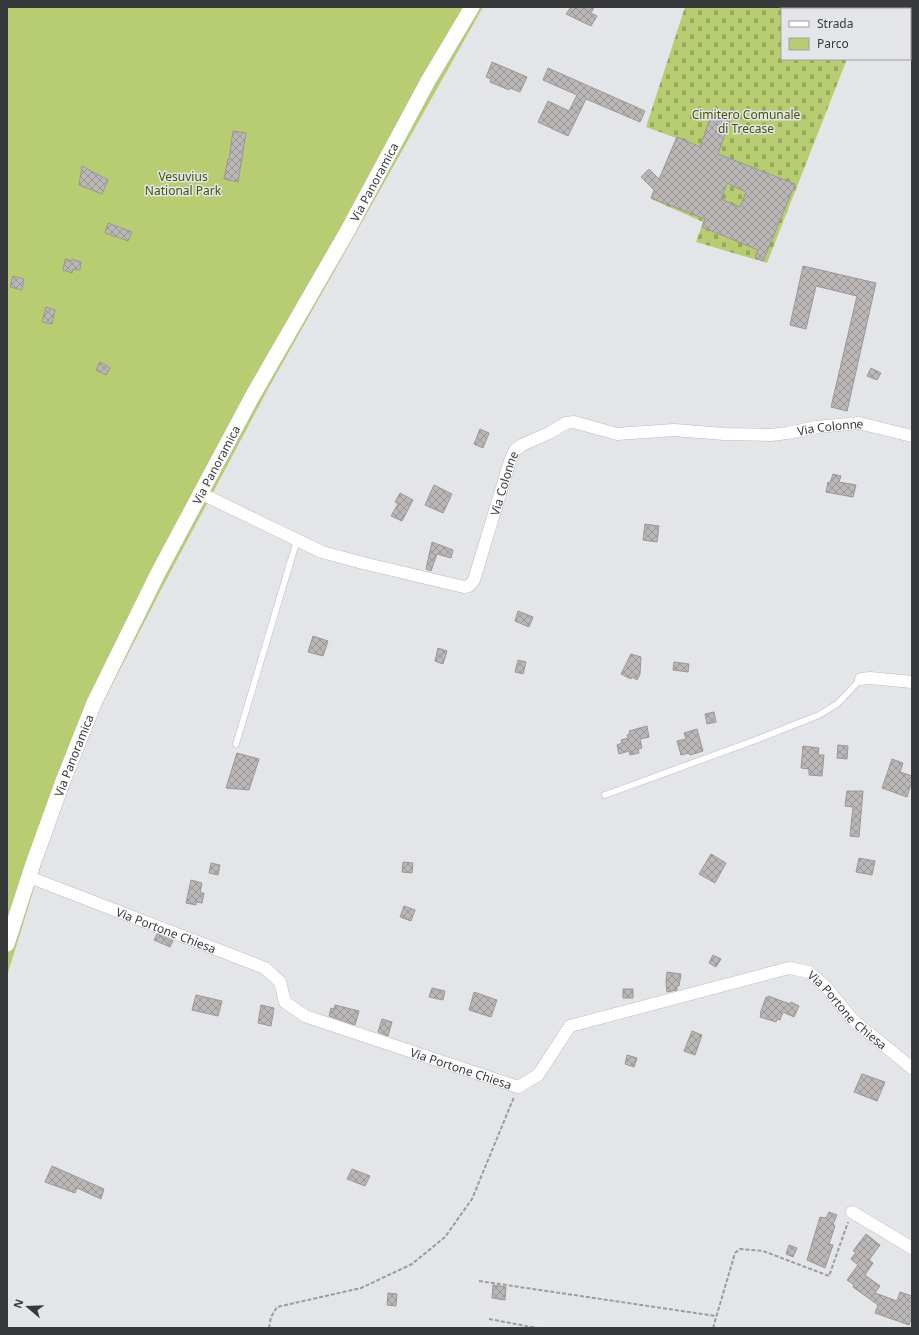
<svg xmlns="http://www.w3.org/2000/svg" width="919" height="1335" font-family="'Noto Sans',sans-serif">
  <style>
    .cemetery { fill: url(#cemetery-stones) }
    .park { fill: #b8cd71 }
    .building { fill: url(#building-cross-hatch); stroke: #9b9796; fill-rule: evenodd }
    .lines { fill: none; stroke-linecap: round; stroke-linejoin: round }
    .service-casing { stroke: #bbbcbe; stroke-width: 7 }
    .minor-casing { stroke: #bbbcbe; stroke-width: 13 }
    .tertiary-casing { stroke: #bbbcbe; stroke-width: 16 }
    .path { stroke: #9b9c9e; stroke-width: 2; stroke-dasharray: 4 2; stroke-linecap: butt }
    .service { stroke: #fff; stroke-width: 6 }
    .minor { stroke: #fff; stroke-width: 12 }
    .tertiary { stroke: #fff; stroke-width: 15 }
    .labels { text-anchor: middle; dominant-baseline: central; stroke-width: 3; stroke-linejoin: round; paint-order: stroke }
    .park-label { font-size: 12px; fill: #475308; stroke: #e4e5e8 }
    .street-label { font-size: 12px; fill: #38393a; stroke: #e4e5e8 }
  </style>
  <defs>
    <pattern id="cemetery-stones" width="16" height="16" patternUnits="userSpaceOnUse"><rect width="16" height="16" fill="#b8cd71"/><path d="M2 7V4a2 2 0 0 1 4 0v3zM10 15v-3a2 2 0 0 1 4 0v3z" fill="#97a75e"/></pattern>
    <pattern id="building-cross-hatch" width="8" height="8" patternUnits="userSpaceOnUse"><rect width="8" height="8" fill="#bab7b6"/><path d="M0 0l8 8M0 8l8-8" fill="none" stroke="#989695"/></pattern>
  </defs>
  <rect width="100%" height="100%" fill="#e4e5e8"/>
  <!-- cemetery -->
  <path class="cemetery" d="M685,7H829L834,9H782V59H847L767,263L696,242L703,222L651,199L676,138L646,127Z"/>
  <!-- park -->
  <path class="park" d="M7,7H483L268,389L163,586L80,747L55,820L7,976Z"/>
  <!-- building -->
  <path class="building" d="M571,7H594L591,13L597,16L591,26L566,14Z
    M492,62L527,77L520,92L510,88L509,90L490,82L491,79L486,77Z
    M548,68L645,111L640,122L586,99L568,136L538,122L548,101L569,111L577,95L543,80Z
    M713,110L731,117L718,154L795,184L763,261L755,257L758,250L702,227L705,219L651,198L654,190L641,177L649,169L659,179L677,137L700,147ZM727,183L746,192L740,207L721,199Z
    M233,131L246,133L238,182L224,179L228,159L229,160Z
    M82,166L108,180L102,194L79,185Z
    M108,223L132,232L128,241L105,233Z
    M65,259L72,261V259L81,262L80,270L73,269L72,273L63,270Z
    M803,266L876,283L847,411L831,407L857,296L816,286L806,329L790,325Z
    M13,276L24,279L22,290L10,287Z
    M46,307L55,310L52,324L42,322Z
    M100,362L110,368L106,375L96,370Z
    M871,368L881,373L877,380L867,376Z
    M480,429L489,433L483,448L474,444Z
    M833,474L841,476L839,482L856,485L853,497L826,492L828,482L830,483Z
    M434,485L452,494L443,513L425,505Z
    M400,493L413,500L402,521L391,516L398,504L395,502Z
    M645,524L659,526L657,542L643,540Z
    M432,542L453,550L451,558L437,554L431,571L426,569Z
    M518,611L533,617L529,627L515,621Z
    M313,636L328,641L323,656L308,652Z
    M438,648L447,651L443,664L435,661Z
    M631,654L641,657L640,674L637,680L632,677L631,679L621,674Z
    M518,660L526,662L523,674L515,672Z
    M674,662L689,664L688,672L673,670Z
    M714,712L716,722L707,724L705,714Z
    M647,726L649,737L640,739L642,748L638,749L639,753L630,755L629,751L619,754L617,745L622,743L621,740L628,738L627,735L630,734L629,731Z
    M697,729L703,751L690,755L689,753L681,755L677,741L686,739L684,733Z
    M838,745L848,746L847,759L837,758Z
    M803,746L819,748L818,755H824L822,776L809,775V769L801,768Z
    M237,753L259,759L249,790L226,788Z
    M892,759L903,763L900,772L912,776V781L907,797L882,788Z
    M847,791H863L859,837L850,836L853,807L845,806Z
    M711,854L726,863L715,883L699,874Z
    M859,858L875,861L872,875L856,872Z
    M403,862L413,863L412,873L402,872Z
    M211,863L220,865L218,875L209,873Z
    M191,880L202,883L200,893H204L202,903L196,902V905L186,903Z
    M404,906L415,910L411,921L400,917Z
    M157,934L173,941L170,947L154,940Z
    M713,955L721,959L716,967L709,963Z
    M667,972L681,974L679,986H677V990L667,992L666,983Z
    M432,988L445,991L443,1000L429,997Z
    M623,989H633V998H623Z
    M474,992L497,1000L491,1017L469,1010Z
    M196,995L222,1001L218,1016L192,1010Z
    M768,996L790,1004L791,1002L799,1006L794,1017L783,1012L780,1020L777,1019L776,1022L760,1017L761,1014H760L766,997L767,998Z
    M261,1005L274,1008L271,1026L258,1023Z
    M335,1005L359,1011L355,1025L329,1016L331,1008L334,1009Z
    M382,1019L392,1022L388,1036L378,1032Z
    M692,1031L702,1035L695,1055L684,1051Z
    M627,1055L637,1058L634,1067L625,1064Z
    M862,1074L885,1082L877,1101L854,1092Z
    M52,1166L104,1189L101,1199L77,1188L75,1193L45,1182Z
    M352,1169L370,1176L365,1186L347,1179Z
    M829,1212L837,1215L833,1224L835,1226L829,1244L833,1245L825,1268L807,1260L820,1217L826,1218Z
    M866,1234L880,1245L869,1260L873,1263L865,1275L880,1286L875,1293L897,1301L900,1292L912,1296V1316L909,1325L875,1313L878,1305L853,1287L854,1285L847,1280L858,1265L851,1259L856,1252L853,1251Z
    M789,1245L797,1248L793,1257L786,1254Z
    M493,1285L506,1287L505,1300L492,1298Z
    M388,1293L397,1294L396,1306L387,1305Z"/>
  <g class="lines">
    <defs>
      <path id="service" d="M236,744L297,540
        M605,795L753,741L819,715L837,704L861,679"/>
      <g id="minor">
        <path id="s1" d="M200,493L322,552L363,563L464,587L469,586L474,580L510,461L515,450L522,445L549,433L566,423L574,422L617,434L674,430L724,434L771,435L787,433L817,427L859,423L912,436"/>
        <path d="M861,679L870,678L912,682"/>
        <path id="s2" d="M29,877L265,968L280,982L285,1002L305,1016L518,1087L538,1075L570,1026L789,968L809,972L826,987L853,1020L912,1068"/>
        <path d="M852,1212L912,1248"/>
      </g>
      <g id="tertiary">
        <path d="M855,7L860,9"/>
        <path d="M910,22L912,23"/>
        <path id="s3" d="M7,944L33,864L63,781L94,703L158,573L253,395L348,230L428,81L472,7"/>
      </g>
    </defs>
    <!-- service casing -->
    <use href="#service" class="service-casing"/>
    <!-- minor casing -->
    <use href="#minor" class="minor-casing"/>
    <!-- tertiary casing -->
    <use href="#tertiary" class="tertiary-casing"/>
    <!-- path -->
    <path class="path" d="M479,1281L716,1316
      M489,1319L537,1328
      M269,1328L271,1317L277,1307L361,1288L412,1264L445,1237L472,1199L514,1097
      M713,1328L735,1253L740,1249L763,1251L829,1276L848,1222"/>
    <!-- service -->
    <use href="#service" class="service"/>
    <!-- minor -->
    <use href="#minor" class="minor"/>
    <!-- tertiary -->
    <use href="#tertiary" class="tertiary"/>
  </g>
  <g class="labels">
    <!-- park labels -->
    <g class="park-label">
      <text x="746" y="114">Cimitero Comunale<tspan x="746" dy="14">di Trecase</tspan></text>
      <text x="183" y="176">Vesuvius<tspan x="183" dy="14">National Park</tspan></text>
    </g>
    <!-- street labels -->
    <g class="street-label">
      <text stroke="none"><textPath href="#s3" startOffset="848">Via Panoramica</textPath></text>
      <text stroke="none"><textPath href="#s1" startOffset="756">Via Colonne</textPath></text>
      <text stroke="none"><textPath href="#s3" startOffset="524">Via Panoramica</textPath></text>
      <text stroke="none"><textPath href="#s1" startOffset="396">Via Colonne</textPath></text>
      <text stroke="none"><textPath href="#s3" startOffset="200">Via Panoramica</textPath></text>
      <text stroke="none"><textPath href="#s2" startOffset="147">Via Portone Chiesa</textPath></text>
      <text stroke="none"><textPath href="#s2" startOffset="926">Via Portone Chiesa</textPath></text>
      <text stroke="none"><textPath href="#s2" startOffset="483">Via Portone Chiesa</textPath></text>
    </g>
  </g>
  <!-- border -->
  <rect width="919" height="1335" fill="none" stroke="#38393a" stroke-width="16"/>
  <!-- legend -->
  <rect x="781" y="8" width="130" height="52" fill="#e4e5e8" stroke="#9fa0a2"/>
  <rect x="789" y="21" width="20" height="6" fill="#ffffff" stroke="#9fa0a2"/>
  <text x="817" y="28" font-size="12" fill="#38393a">Strada</text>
  <rect x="789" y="38" width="20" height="12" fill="#b8cd71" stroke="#9fa0a2"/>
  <text x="817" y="48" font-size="12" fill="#38393a">Parco</text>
  <!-- north arrow -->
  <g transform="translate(28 1307) rotate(289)" stroke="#e4e5e8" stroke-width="3" paint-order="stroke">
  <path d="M0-3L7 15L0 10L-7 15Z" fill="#38393a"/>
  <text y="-6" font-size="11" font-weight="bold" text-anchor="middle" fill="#38393a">N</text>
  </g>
</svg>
